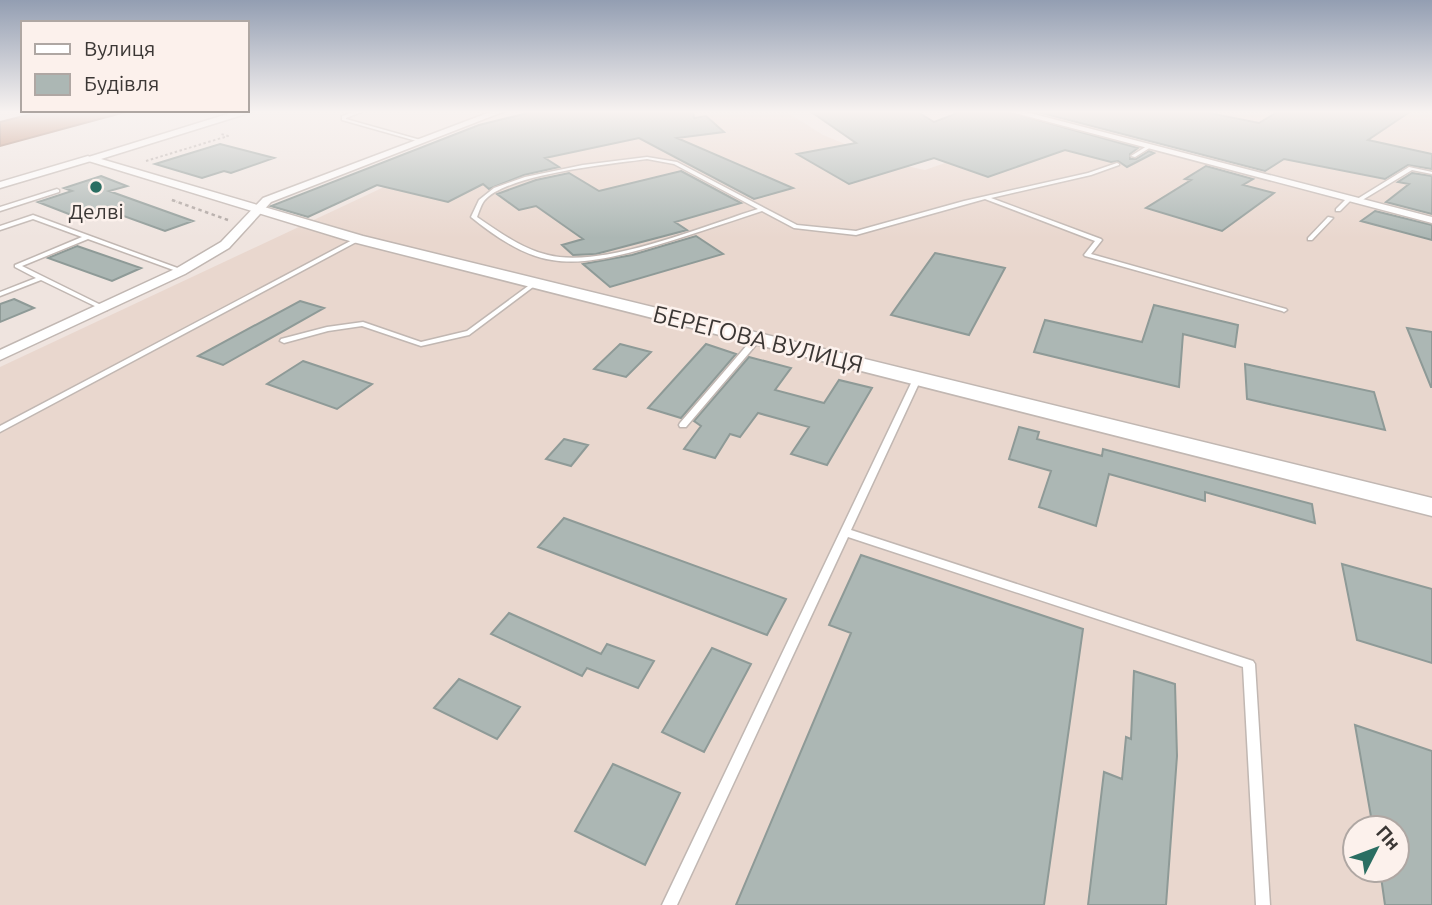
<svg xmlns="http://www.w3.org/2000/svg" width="1432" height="905" font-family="Ubuntu,sans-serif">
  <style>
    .built { fill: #e9d7ce; fill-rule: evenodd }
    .water { fill: #b57c61; stroke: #906754; stroke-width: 2 }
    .building { fill: #acb7b4; stroke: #8e9a97; stroke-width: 2 }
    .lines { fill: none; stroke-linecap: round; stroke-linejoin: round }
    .service-casing { stroke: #c1b7b2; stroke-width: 3 }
    .minor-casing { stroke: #c1b7b2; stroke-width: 3 }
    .tertiary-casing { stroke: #c1b7b2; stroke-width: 3 }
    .path-far1 { stroke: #ada4a0; stroke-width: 2; stroke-dasharray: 2.5 2.5; stroke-linecap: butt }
    .path { stroke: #ada4a0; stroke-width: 2.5; stroke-dasharray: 3.5 3.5; stroke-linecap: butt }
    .service { fill: #fff; fill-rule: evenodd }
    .minor { fill: #fff; fill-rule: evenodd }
    .tertiary { fill: #fff; fill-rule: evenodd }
    .poi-dot { fill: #2a6e62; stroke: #fcf1ec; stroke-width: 2.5 }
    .labels { text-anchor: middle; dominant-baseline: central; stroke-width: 5; stroke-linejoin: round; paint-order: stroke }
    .far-poi-label { font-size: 21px; fill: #3b3735; stroke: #fcf1ec }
    .street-label { font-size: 24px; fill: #3b3735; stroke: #fcf1ec }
  </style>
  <rect width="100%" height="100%" fill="#efe4df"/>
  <!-- built -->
  <path class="built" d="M637,111H785L823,135L892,163L925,170L1048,127L1200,156L1220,148L1150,111H1432V905H0V367L433,164ZM1355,828H1397V870H1355Z"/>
  <!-- water -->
  <path class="water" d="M43,111H129L0,146V122Z"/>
  <!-- building -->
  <path class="building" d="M536,111H693L694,118L706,116L724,132L677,138L793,188L754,199L639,138L545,158L559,167L524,175L489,189L483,184L448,202L377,185L308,217L271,206L479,125Z
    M810,111H916L934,122L963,111H1005L1138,148L1130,154V159H1136L1149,151L1154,153L1127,167L1118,161L1111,162L1065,150L988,177L934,158L849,184L797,154L856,143Z
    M1034,111H1199L1259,123L1279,111H1411L1368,140L1432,154V169L1408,165L1385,179L1284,159L1265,171Z
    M220,144L274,158L231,173L224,171L202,178L155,164Z
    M1206,166L1253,179L1243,185L1274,193L1222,231L1146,208L1191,180L1185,179Z
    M681,171L741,203L675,222L687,230L596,254L573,255L562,245L583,239L536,206L519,210L497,194L536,180L569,173L599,191Z
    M1412,173L1432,176V214L1386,202L1409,184L1398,182Z
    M101,176L127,186L109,191L193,221L165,231L110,211L84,220L38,202L72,191L64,188Z
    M1375,211L1432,225V240L1361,221Z
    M696,236L723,254L610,287L583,264L632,255Z
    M77,246L141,268L112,281L48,258Z
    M935,253L1005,268L969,335L891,315Z
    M14,299L34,308L0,322V304Z
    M300,301L324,308L223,365L198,356Z
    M1154,305L1238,325L1235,347L1183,334L1179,387L1034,352L1045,320L1142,342Z
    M1407,328L1432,332V387H1431Z
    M620,344L651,352L626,377L594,369Z
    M706,344L736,354L681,418L648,408Z
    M749,357L791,368L775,390L824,403L839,380L872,388L827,465L791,454L809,427L758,413L740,437L730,434L715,458L684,449L701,426L694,421Z
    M303,361L372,384L337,409L267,384Z
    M1245,364L1374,392L1385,430L1247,399Z
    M1019,427L1039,432L1037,439L1102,456L1103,449L1312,504L1315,523L1205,492V501L1109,474L1096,526L1039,507L1051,471L1009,459Z
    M564,439L588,445L571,466L546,459Z
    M564,518L786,599L767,635L538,547Z
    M861,555L1083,629L1044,905H736L851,633L829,625Z
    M1342,564L1432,589V663L1357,640Z
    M509,613L601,654L607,644L654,661L638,688L587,668L582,676L491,634Z
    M712,648L751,664L704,752L662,732Z
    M1134,671L1175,684L1177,756L1166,905H1088L1104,772L1122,779L1126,737L1131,739Z
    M459,679L520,707L497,739L434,708Z
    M1355,725L1432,751V905H1385L1380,870H1397V828H1373Z
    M613,764L680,793L645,865L575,831Z"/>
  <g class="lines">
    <defs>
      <path id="service" d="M357,111H364L346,118V119L424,141L420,142L342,120V116Z
        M1147,146L1151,147L1135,157L1131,156Z
        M647,157L677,162L797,225L856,231L964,201L1088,173L1117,163L1119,164V165L1091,175L991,198L1101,239L1102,240L1091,254L1286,309L1287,310L1284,312L1282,311L1085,256L1084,255L1095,241L985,199L856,235L794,228L762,211C722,224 683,238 643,249C613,257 582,265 552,260C523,256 493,235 471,217L479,200L494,188L525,177L583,165ZM647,159L674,164L758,209C704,226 602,269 548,255C522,249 499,232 477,217C479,212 481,205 484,201C506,174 611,164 647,159Z
        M1409,167L1432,172V174L1412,170L1359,202L1354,201Z
        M57,189L59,190V192L0,211V207Z
        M1347,198L1352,199L1340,211H1336V209Z
        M33,215L183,270L184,271L179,272L88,239L22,266L107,308V310H103L41,280L0,296V292L36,278L15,267V265L82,237L33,219L0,230V226Z
        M1328,217L1333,218L1312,240H1308V238Z
        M358,237L361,239L360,240L0,432V426Z
        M535,281L538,283L537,284L469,335L421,346L362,326L328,331L284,343L280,341L281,339L327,327L363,322L421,342L467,331Z
        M754,337H757L761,339L686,427H680L679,425L680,423Z
        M914,377H917L921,379L851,530L1253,661L1255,664L1270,905H1256L1243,667L848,537L677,905H662Z"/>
      <path id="minor" d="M493,111H505L271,202L229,248L185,274L0,360V350L177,268L221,242L263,198Z
        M1007,111H1022L1432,217V223Z
        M88,156L93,159L91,161L0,188V182Z"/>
      <path id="tertiary" d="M237,111H255L101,159L363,236L1432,498V516L353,242L82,159Z"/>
    </defs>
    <!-- service casing -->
    <use href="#service" class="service-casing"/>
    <!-- minor casing -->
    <use href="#minor" class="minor-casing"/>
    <!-- tertiary casing -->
    <use href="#tertiary" class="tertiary-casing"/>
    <!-- path-far1 -->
    <path class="path-far1" d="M146,161L228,136L221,134
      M172,200L177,202"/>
    <!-- path -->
    <path class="path" d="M172,200L228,220"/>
    <!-- service -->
    <use href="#service" class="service"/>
    <!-- minor -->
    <use href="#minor" class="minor"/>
    <!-- tertiary -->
    <use href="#tertiary" class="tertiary"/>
  </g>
  <!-- sky -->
  <linearGradient id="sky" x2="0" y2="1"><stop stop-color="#939eb2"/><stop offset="0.47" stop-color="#f8f3f1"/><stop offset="1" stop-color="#f8f3f1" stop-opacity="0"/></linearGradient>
  <rect width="1432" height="238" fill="url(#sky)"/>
  <!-- markers -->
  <circle class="poi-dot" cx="96" cy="187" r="7"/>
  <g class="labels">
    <!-- far-poi labels -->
    <g class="far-poi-label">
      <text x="96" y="211">Делві</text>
    </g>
    <!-- street labels -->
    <g class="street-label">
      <text transform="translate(758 339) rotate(14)">БЕРЕГОВА ВУЛИЦЯ</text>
    </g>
  </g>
  <!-- legend -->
  <rect x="21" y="21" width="228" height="91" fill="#fcf1ec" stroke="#afa7a3" stroke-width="2"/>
  <rect x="35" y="44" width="35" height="10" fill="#ffffff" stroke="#afa7a3" stroke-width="2"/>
  <text x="84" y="56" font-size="21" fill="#3b3735">Вулиця</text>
  <rect x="35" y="74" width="35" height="21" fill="#acb7b4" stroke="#afa7a3" stroke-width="2"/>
  <text x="84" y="91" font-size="21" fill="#3b3735">Будівля</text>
  <!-- north arrow -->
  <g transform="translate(1376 849) rotate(48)"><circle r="33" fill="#fcf1ec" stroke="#afa7a3" stroke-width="2"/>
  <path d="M0-5L12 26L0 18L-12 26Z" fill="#2a6e62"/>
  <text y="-10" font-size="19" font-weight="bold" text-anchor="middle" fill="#3b3735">Пн</text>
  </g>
</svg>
